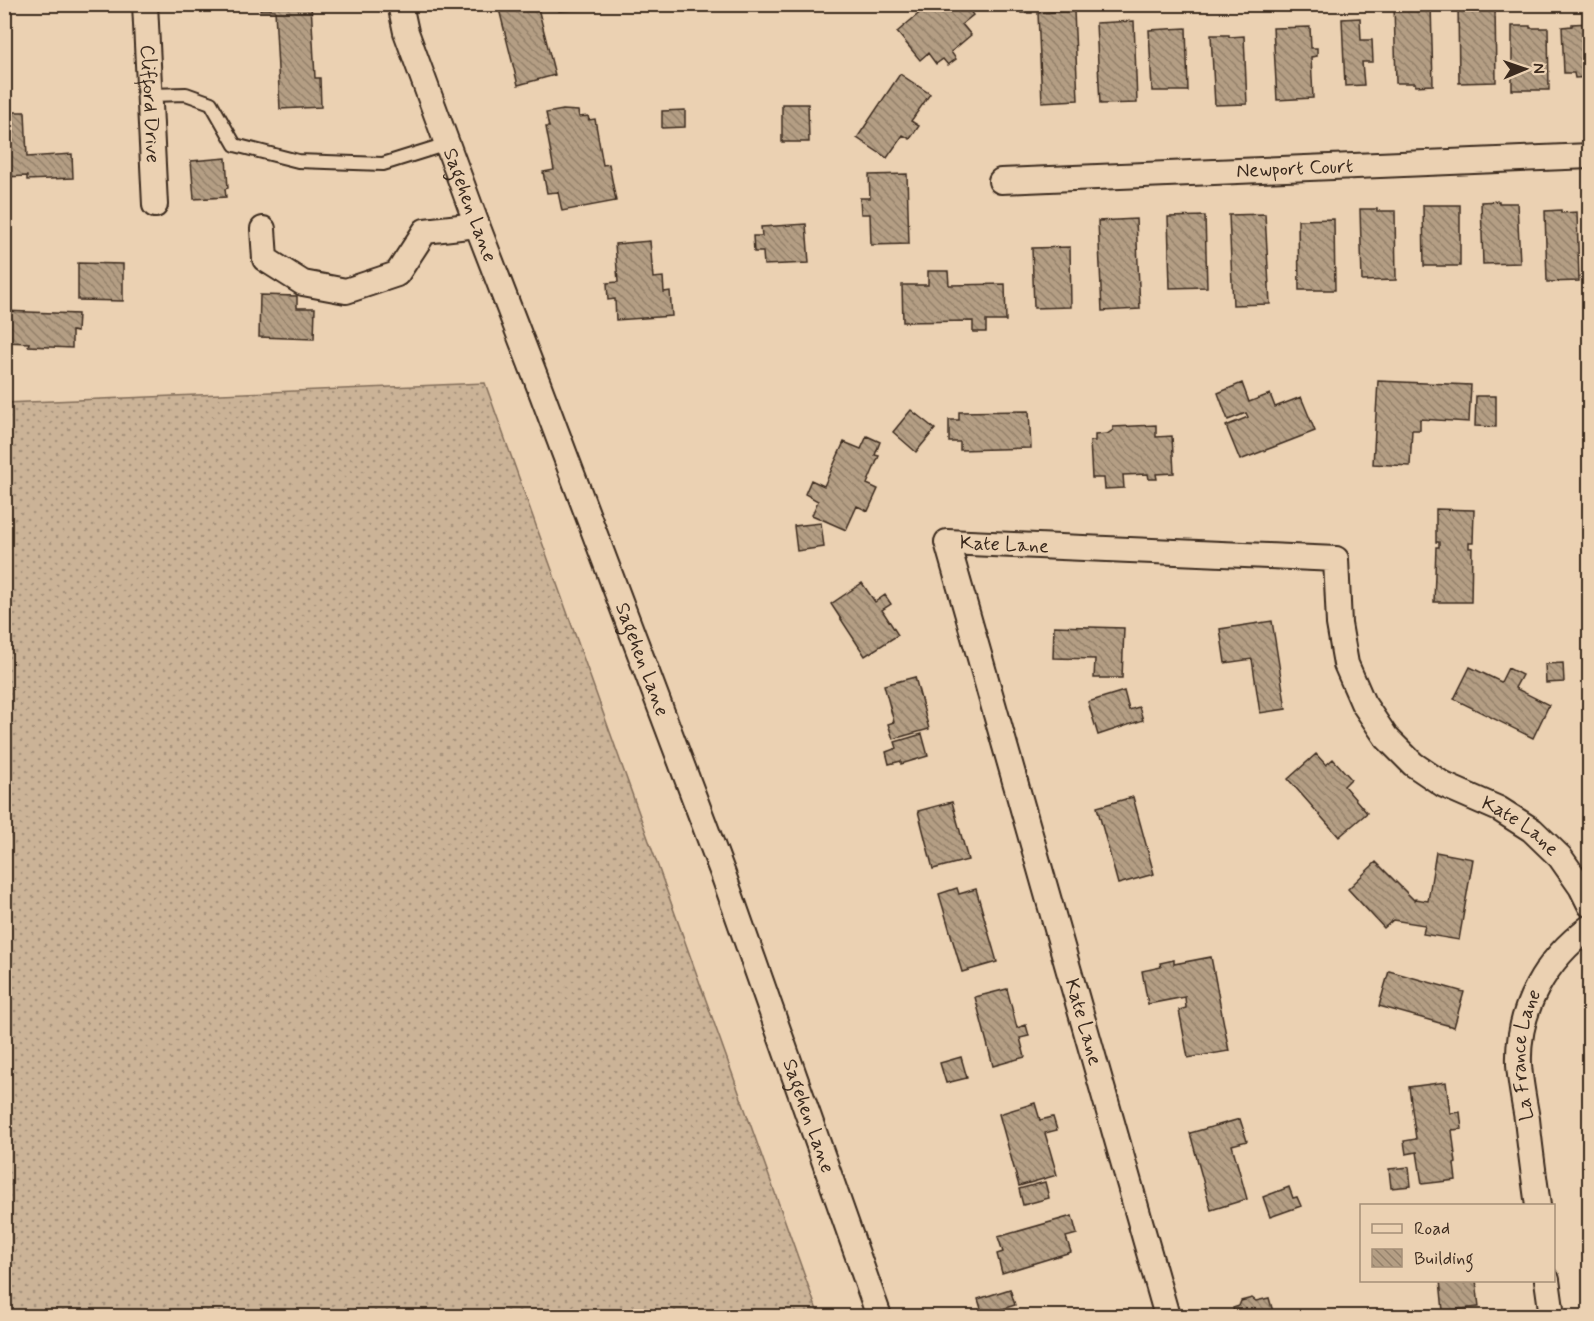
<svg xmlns="http://www.w3.org/2000/svg" width="1594" height="1321" font-family="Mynerve,sans-serif">
  <style>
    .grass { fill: url(#grass-dots); stroke: #836e5a; stroke-width: 1.5 }
    .building { fill: url(#building-back-hatch); stroke: #3b2a1e; stroke-width: 1.5 }
    .lines { fill: none; stroke-linecap: round; stroke-linejoin: round }
    .lane-casing { stroke: #3b2a1e; stroke-width: 16 }
    .street-casing { stroke: #3b2a1e; stroke-width: 28 }
    .lane { stroke: #ebd1b2; stroke-width: 12 }
    .street { stroke: #ebd1b2; stroke-width: 24 }
    .labels { text-anchor: middle; dominant-baseline: central; stroke-width: 4.5; stroke-linejoin: round; paint-order: stroke }
    .street-label { font-size: 20px; fill: #3b2a1e; stroke: #ebd1b2 }
  </style>
  <defs>
    <pattern id="grass-dots" width="8" height="8" patternUnits="userSpaceOnUse" patternTransform="scale(1.5)"><rect width="8" height="8" fill="#cbb397"/><path d="M2 2h.1M6 6h.1" fill="none" stroke="#a6927b" stroke-width="1.8" stroke-linecap="round"/></pattern>
    <pattern id="building-back-hatch" width="6" height="6" patternUnits="userSpaceOnUse" patternTransform="scale(1.5)"><rect width="6" height="6" fill="#b49e84"/><path d="M-1 5l2 2M0 0l6 6M5-1l2 2" fill="none" stroke="#94816b"/></pattern>
  </defs>
  <rect width="100%" height="100%" fill="#ebd1b2"/>
  <filter id="ink" filterUnits="userSpaceOnUse"><feTurbulence type="fractalNoise" baseFrequency=".0167" numOctaves="2"/><feDisplacementMap in="SourceGraphic" scale="12" xChannelSelector="R" yChannelSelector="G"/><feConvolveMatrix kernelMatrix="1 2 1 2 8 2 1 2 1" color-interpolation-filters="sRGB"/></filter>
  <g filter="url(#ink)">
    <!-- grass -->
    <path class="grass" d="M485,383L819,1316H5V403Z"/>
    <!-- building -->
    <path class="building" d="M260,4H311L315,78H320L321,107L280,109L275,10H260Z
      M519,4H537L555,75L518,85L499,9Z
      M559,4H592V9L559,11Z
      M930,4H965L973,15L962,24L971,35L951,52L956,59L948,65L943,59L936,64L928,53L920,60L897,32Z
      M1021,4H1032V13H1021Z
      M1394,4H1431L1433,85L1415,86V83H1396Z
      M1458,4H1495L1496,82L1459,83Z
      M1074,11L1078,100L1042,102L1038,13Z
      M1360,18L1361,40H1372L1373,62H1362L1364,85L1345,86L1342,19Z
      M1134,21L1137,103L1100,104L1096,23Z
      M1590,23V77L1575,78L1574,73H1564L1562,27L1572,26V24Z
      M1512,26H1530V28H1548L1549,90H1512Z
      M1310,27L1311,48H1317V56L1311,57L1313,98L1277,100L1273,28Z
      M1186,28L1188,91H1152L1149,30Z
      M1211,35H1229V37L1244,36L1247,104L1215,105Z
      M900,74L930,94L911,121L919,126L910,139L903,135L887,158L857,138Z
      M4,95H10L11,112H25L27,157L72,154L73,178L27,180V176L4,177Z
      M782,104H808L809,142H782Z
      M563,110L578,111L579,117L588,116L589,120L595,119L603,165L609,164L616,201L562,211L558,192L547,193L543,172L554,170L546,127H549L546,113Z
      M685,110V127L662,128V111Z
      M226,158L228,188L225,189L226,197L194,199L191,161Z
      M907,174L909,244L871,245L870,214H861L860,198H870L869,175Z
      M1499,201V203H1517L1520,263L1483,264L1481,202Z
      M1423,205H1460V266H1424Z
      M1360,209H1377V211H1395L1396,280L1362,281Z
      M1561,210V213L1577,212L1579,281L1547,282L1545,211Z
      M1265,214L1270,304L1233,305L1229,215Z
      M1205,216L1207,287L1170,288L1168,217Z
      M1136,219L1140,309L1102,311L1098,221Z
      M1334,219L1335,290H1299L1298,220Z
      M806,224L809,263L764,265L763,252H754L753,236H762L761,227Z
      M650,241L653,278L663,277L664,292L670,291L672,316L616,320L615,299L608,300L607,283L618,282L615,244Z
      M1070,247L1071,307L1034,308L1032,248Z
      M78,263L123,264V301L78,300Z
      M928,271H948L949,285L1005,284L1006,321H986V332H973V321L903,322L902,285H928Z
      M260,295L297,296V308H315L314,339L259,337Z
      M4,311L78,314L77,332L72,331V348L28,346L29,343L4,342Z
      M1378,381L1471,385L1469,422L1420,419V430H1412L1410,466L1373,464Z
      M1242,383L1249,402L1270,394L1275,407L1301,397L1315,431L1240,460L1226,426L1248,417L1246,413L1228,420L1218,393Z
      M1476,396H1496V427L1475,426Z
      M911,410L935,429L916,452L893,432Z
      M1029,411L1031,448L960,450V442H949V420H959V412Z
      M1156,425V437L1172,436L1174,473L1156,474L1157,479H1149L1148,474L1123,475L1124,488L1105,489L1104,478H1092L1090,441H1095V435L1107,434L1113,430V427Z
      M867,436L880,442L875,455L879,456L867,484L878,489L868,511L857,506L846,530L812,515L818,501L805,494L811,480L824,486L844,442L861,449Z
      M1436,509L1474,510L1473,543H1469V548H1472L1471,602H1434L1436,547H1439V542H1436Z
      M821,523L824,547L797,551L794,526Z
      M862,583L875,602L885,595L891,604L882,610L898,635L865,656L831,604Z
      M1272,621L1286,709L1260,713L1252,659L1225,663L1220,629Z
      M1054,626L1124,628L1122,678H1094L1095,659L1053,658Z
      M1563,663L1564,682L1546,683L1545,664Z
      M1470,667L1501,682L1508,668L1522,675L1515,688L1549,705L1533,738L1454,699Z
      M915,677L929,729L893,739L888,724L894,722L884,685Z
      M1124,691L1129,710L1139,707L1143,720L1098,735L1088,702Z
      M922,734L928,756L901,764V761L889,764L886,752L897,748L895,742Z
      M1316,754L1326,765L1333,759L1351,779L1344,786L1367,813L1339,837L1288,779Z
      M1133,797L1154,874L1118,884L1097,807Z
      M952,802L968,860L933,869L918,811Z
      M1436,852L1473,859L1459,940L1423,934L1425,925L1393,920L1384,928L1348,889L1376,862L1414,900L1415,899L1428,901Z
      M957,888L959,894L976,889L997,962L962,972L939,894Z
      M1211,957L1229,1051L1188,1058L1179,1010L1186,1008L1185,997L1148,1004L1142,971L1161,967L1160,963L1174,960V964Z
      M1389,971L1464,992L1454,1027L1379,1006Z
      M1007,989L1017,1028L1026,1025L1029,1036L1020,1038L1025,1057L993,1066L975,997Z
      M961,1057L967,1078L946,1083L940,1063Z
      M1446,1082L1450,1113L1460,1112L1462,1129L1452,1130L1456,1163L1454,1164L1456,1180L1422,1184L1417,1152L1406,1154L1404,1141L1416,1139L1409,1087Z
      M1035,1103L1040,1120L1053,1117L1057,1130L1045,1133L1057,1175L1019,1186L999,1114Z
      M1240,1119L1247,1141L1232,1145L1247,1199L1211,1210L1190,1133Z
      M1409,1167L1411,1186L1391,1188L1389,1169Z
      M1045,1182L1049,1198L1023,1205L1019,1189Z
      M1289,1187L1293,1198L1297,1197L1301,1206L1270,1217L1263,1197Z
      M1072,1216L1077,1234L1066,1237L1071,1252L1002,1273L997,1254L1003,1252L998,1237Z
      M1440,1280H1476L1479,1307L1443,1311Z
      M1010,1289L1015,1305L983,1315L978,1299Z
      M1252,1298L1256,1301L1269,1298L1274,1315L1289,1311L1291,1316H1235L1233,1308L1239,1306L1241,1301Z"/>
    <g class="lines">
      <defs>
        <path id="lane" d="M150,95L186,94L211,103L235,145L298,161L383,164L447,144"/>
        <g id="street">
          <path id="s1" d="M145,4L155,205"/>
          <path id="s2" d="M400,4L406,32L477,225L539,386L723,874L879,1316"/>
          <path id="s3" d="M1001,181L1590,156"/>
          <path d="M263,229L265,259L303,283L346,291L397,274L425,231L477,225"/>
          <path id="s4" d="M1538,1206C1534,1177 1530,1148 1527,1119C1524,1101 1520,1082 1519,1064C1517,1009 1546,959 1590,927"/>
          <path d="M1547,1280L1552,1316"/>
          <path id="s5" d="M1167,1316L947,542L1336,559L1339,624L1346,664L1363,703L1386,737L1413,764L1444,785L1499,809L1532,830L1560,857L1581,887L1590,905"/>
        </g>
      </defs>
      <!-- lane casing -->
      <use href="#lane" class="lane-casing"/>
      <!-- street casing -->
      <use href="#street" class="street-casing"/>
      <!-- lane -->
      <use href="#lane" class="lane"/>
      <!-- street -->
      <use href="#street" class="street"/>
    </g>
  </g>
  <g class="labels">
    <!-- street labels -->
    <g class="street-label">
      <text stroke="none"><textPath href="#s1" startOffset="100">Clifford Drive</textPath></text>
      <text stroke="none"><textPath href="#s3" startOffset="294">Newport Court</textPath></text>
      <text stroke="none"><textPath href="#s2" startOffset="213">Sagehen Lane</textPath></text>
      <text stroke="none"><textPath href="#s5" startOffset="862">Kate Lane</textPath></text>
      <text stroke="none"><textPath href="#s2" startOffset="699">Sagehen Lane</textPath></text>
      <text stroke="none"><textPath href="#s5" startOffset="1546">Kate Lane</textPath></text>
      <text transform="translate(1083 1022) rotate(74)">Kate Lane</text>
      <text stroke="none"><textPath href="#s4" startOffset="153">La France Lane</textPath></text>
      <text stroke="none"><textPath href="#s2" startOffset="1185">Sagehen Lane</textPath></text>
    </g>
  </g>
  <!-- margin -->
  <rect width="1594" height="1321" fill="none" stroke="#ebd1b2" stroke-width="24"/>
  <rect x="12" y="12" width="1570" height="1297" fill="none" stroke="#3b2a1e" stroke-width="2" filter="url(#ink)"/>
  <!-- legend -->
  <rect x="1360" y="1204" width="195" height="78" fill="#ebd1b2" stroke="#a58e77" stroke-width="1.5"/>
  <rect x="1372" y="1224" width="30" height="9" fill="#ebd1b2" stroke="#a58e77" stroke-width="1.5"/>
  <text x="1414" y="1234" font-size="18" fill="#3b2a1e">Road</text>
  <rect x="1372" y="1249" width="30" height="18" fill="url(#building-back-hatch)" stroke="#a58e77" stroke-width="1.5"/>
  <text x="1414" y="1264" font-size="18" fill="#3b2a1e">Building</text>
  <!-- north arrow -->
  <g transform="translate(1525 69) rotate(88)" stroke="#ebd1b2" stroke-width="4.5" paint-order="stroke">
  <path d="M0-4.5L10 22L0 15L-10 22Z" fill="#3b2a1e"/>
  <text y="-9" font-size="16" font-weight="bold" text-anchor="middle" fill="#3b2a1e">N</text>
  </g>
</svg>
